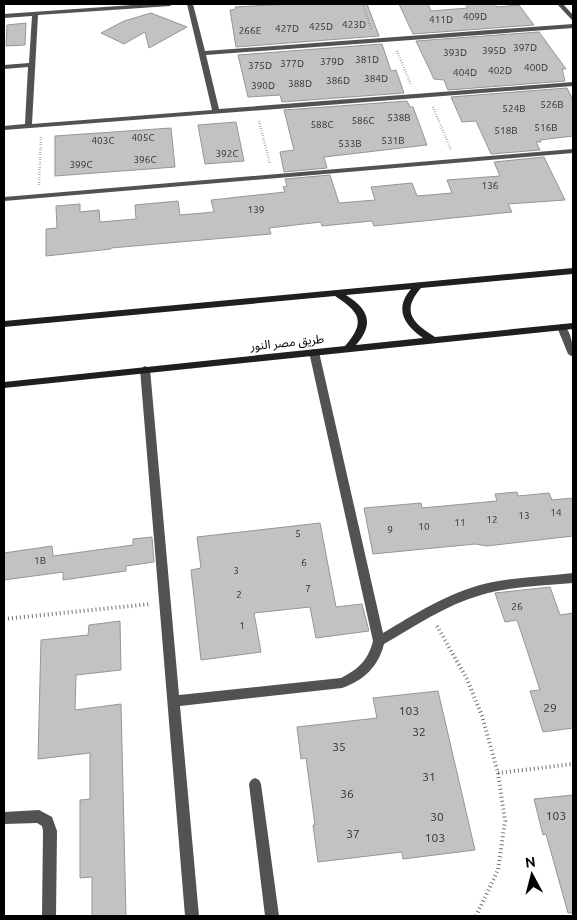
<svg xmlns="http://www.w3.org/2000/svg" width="577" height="920" font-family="Ubuntu,'Noto Sans Arabic',sans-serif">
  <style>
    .building { fill: #c2c2c2; stroke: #969696 }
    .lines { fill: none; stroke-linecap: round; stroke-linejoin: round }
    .path-far1 { stroke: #747474; stroke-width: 2.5; stroke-dasharray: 0.5 2; stroke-linecap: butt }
    .path { stroke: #747474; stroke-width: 4; stroke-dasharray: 1 3; stroke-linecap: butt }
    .lane { fill: #525252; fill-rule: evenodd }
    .street { fill: #525252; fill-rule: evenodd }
    .secondary { fill: #1f1f1f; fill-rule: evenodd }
    .labels { text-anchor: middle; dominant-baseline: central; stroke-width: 4; stroke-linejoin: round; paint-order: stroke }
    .number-label { font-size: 10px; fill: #303030 }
    .street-label { font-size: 12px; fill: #000; stroke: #fff }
    .near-number-label { font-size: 12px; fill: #303030 }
  </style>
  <rect width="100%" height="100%" fill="#fff"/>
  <!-- building -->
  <path class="building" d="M286,4H367L379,36L236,47L230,10L236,9L235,7Z
    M399,4H428L431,11L468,8L465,4H495L497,7L519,5L534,25L413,34Z
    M151,13L187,27L149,48L145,32L124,44L101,33L124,21Z
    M26,23L25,45L6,46L7,25Z
    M539,32L566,69H562L565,81L448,90L444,80L434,79L416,41Z
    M382,44L391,71L396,70L404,93L282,102L280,95L248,97L238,55Z
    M567,88L573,100V136L540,140L541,142H536L540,150L491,154L476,121L462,122L451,97Z
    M407,101L410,107H413L427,145L324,157L327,168L284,172L280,152L294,150L284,110Z
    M236,122L244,161L205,164L198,125Z
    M171,128L175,167L55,176V136Z
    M544,157L565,200L508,204L512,212L374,226L372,221L322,226L321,222L269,228L271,234L111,248V249L46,256V229L57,228L56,206L80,204V212L99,210L100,222L136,219L135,205L178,201L180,215L214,212L211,200L285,192L283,187L287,186L285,179L330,175L339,203L375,200L371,187L412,183L417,196L452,193L447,180L500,176L494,162Z
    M517,492L518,496L549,493L552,500L573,498V536L487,546L475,544L373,554L364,508L421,503L422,508L497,501L495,494Z
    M320,523L336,607L362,604L369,631L316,638L310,607L254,613L261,652L201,660L191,570L201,568L197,537Z
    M152,537L154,562L126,566V571L63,580V572L4,580V553L52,546L53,556L133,545V539Z
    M550,587L560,615L573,613V728L543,732L530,691L540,690L528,653L517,620L505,622L495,593Z
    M120,621L121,670L76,675L75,710L121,704L126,916H92V877L80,878V800L90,799V753L38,759L41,640L88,635L89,625Z
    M438,691L475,850L403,859L402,852L318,862L313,825H315L306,758L301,759L297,727L377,718L373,698Z
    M573,795V913H568L546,834L543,835L534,799Z"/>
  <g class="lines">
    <!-- path-far1 -->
    <path class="path-far1" d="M363,4L371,29
      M397,51L411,85
      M433,107L451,150
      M259,121L270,164
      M39,185L41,136"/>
    <!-- path -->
    <path class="path" d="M4,619L150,604
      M437,626L467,679L482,716L498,773L505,821L498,870L476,916
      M498,773L573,764"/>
    <!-- lane -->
    <path class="lane" d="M255,778L259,780L261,784L279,916H265L249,784L251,780Z
      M39,810L52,817L57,831L56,916H42L43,831L42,826L37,823L4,824V812Z"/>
    <!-- street -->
    <path class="street" d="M147,4H173L170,6L38,15L32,124L212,110L187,4H193L205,51L573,24V28L206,55L219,109L573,82V86L4,130V126L25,124L28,67L4,69V65L29,63L32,16L4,18V14Z
      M557,4H563L573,15V20L571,19Z
      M573,149V153L4,201V197Z
      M561,324C572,329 573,347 573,357L568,354L557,327Z
      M314,349L319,352L383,633C415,614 448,593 484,584C513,577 543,577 573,573V583C543,586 511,586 481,595C446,605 415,626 384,644C378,667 364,680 342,688L180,706L199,916H185L140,369L145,366L150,369L179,695L341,678C359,669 368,660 373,641L309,352Z"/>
    <!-- secondary -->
    <path class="secondary" d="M573,268V274L421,288C401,311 412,323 435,337L573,323V329L4,388V382L345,346C366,322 360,312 335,296L4,327V321ZM411,289C394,309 404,325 423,338L356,345C375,323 368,309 346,295Z"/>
  </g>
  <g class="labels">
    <!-- number labels -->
    <g class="number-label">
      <text x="475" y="16">409D</text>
      <text x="441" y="19">411D</text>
      <text x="354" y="24">423D</text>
      <text x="321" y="26">425D</text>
      <text x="287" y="28">427D</text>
      <text x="250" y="30">266E</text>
      <text x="525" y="47">397D</text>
      <text x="494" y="50">395D</text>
      <text x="455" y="52">393D</text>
      <text x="367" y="59">381D</text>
      <text x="332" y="61">379D</text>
      <text x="292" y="63">377D</text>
      <text x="260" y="65">375D</text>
      <text x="536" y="67">400D</text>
      <text x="500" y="70">402D</text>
      <text x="465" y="72">404D</text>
      <text x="376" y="78">384D</text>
      <text x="338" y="80">386D</text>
      <text x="300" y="83">388D</text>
      <text x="263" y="85">390D</text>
      <text x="552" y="104">526B</text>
      <text x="514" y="108">524B</text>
      <text x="399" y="117">538B</text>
      <text x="363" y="120">586C</text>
      <text x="322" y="124">588C</text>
      <text x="546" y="127">516B</text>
      <text x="506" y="130">518B</text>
      <text x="143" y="137">405C</text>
      <text x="103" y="140">403C</text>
      <text x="393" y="140">531B</text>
      <text x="350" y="143">533B</text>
      <text x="227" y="153">392C</text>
      <text x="145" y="159">396C</text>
      <text x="81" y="164">399C</text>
      <text x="490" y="185">136</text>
      <text x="256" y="209">139</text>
      <text x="556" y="512">14</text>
      <text x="524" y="515">13</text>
      <text x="492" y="519">12</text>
      <text x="460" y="522">11</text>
      <text x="424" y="526">10</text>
      <text x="390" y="529">9</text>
      <text x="298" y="533">5</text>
      <text x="40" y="560">1B</text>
      <text x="304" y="562">6</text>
      <text x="236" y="570">3</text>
      <text x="308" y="588">7</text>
      <text x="239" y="594">2</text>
      <text x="517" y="606">26</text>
      <text x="242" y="625">1</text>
    </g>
    <!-- street labels -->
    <g class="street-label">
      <text transform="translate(287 342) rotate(-6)">طريق مصر النور</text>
    </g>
    <!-- near-number labels -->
    <g class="near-number-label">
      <text x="550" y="707">29</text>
      <text x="409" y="710">103</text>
      <text x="419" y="731">32</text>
      <text x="339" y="746">35</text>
      <text x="429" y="776">31</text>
      <text x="347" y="793">36</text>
      <text x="556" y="815">103</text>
      <text x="437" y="816">30</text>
      <text x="353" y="833">37</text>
      <text x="435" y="837">103</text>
    </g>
  </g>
  <!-- border -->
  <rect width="577" height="920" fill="none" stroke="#000000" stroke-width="10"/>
  <!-- north arrow -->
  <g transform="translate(532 875) rotate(353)" stroke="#ffffff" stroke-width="4" paint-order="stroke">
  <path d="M0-4L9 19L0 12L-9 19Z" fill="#000000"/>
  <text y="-8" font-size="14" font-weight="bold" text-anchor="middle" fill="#000000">N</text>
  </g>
</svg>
